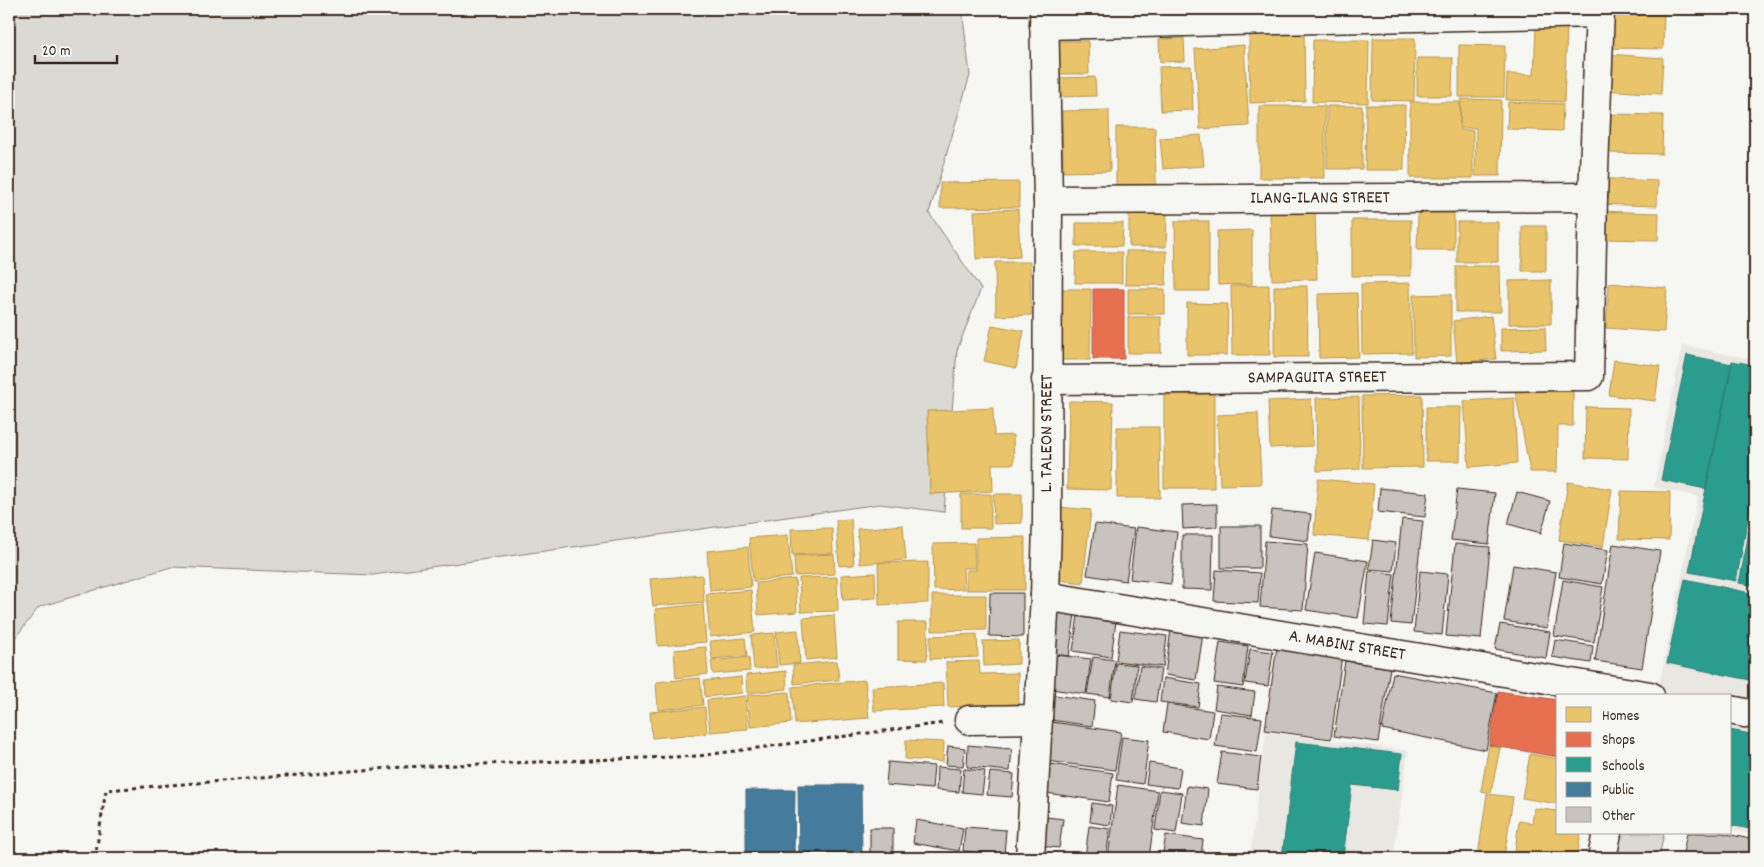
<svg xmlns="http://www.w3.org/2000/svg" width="1764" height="867" font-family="Dekko,sans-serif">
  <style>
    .built { fill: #e8e7e2 }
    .green { fill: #dad9d3; stroke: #8a8278 }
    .homes { fill: #e9c46a; stroke: #b59653 }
    .shops { fill: #e76f51; stroke: #b35a42 }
    .schools { fill: #2a9d8f; stroke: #2f7a6d }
    .public { fill: #457b9d; stroke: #426377 }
    .building { fill: #c8c3be; stroke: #3b2a1e }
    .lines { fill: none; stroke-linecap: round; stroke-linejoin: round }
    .minor-casing { stroke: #3b2a1e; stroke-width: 31 }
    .path { stroke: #3b2a1e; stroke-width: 3; stroke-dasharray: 4 4; stroke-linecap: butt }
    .minor { stroke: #f6f6f2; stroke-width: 28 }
    .labels { text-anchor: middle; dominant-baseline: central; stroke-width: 5; stroke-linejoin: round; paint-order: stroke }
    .street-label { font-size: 18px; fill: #3b2a1e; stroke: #f6f6f2 }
  </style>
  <rect width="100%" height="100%" fill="#f6f6f2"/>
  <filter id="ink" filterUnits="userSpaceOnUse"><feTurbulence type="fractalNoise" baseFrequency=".02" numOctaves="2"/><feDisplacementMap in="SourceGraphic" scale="10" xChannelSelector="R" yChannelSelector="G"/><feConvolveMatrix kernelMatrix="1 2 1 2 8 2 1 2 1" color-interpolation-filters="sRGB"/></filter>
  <g filter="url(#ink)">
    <!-- built -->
    <path class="built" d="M1682,345L1755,360V835L1730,830V696H1657L1698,497L1654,487Z
      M1266,732L1408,751L1393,858H1250Z"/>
    <!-- green -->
    <path class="green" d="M9,9H962L970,75L929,213L981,289L957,350L944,512L880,504L373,575L171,567L39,607L9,646Z
      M1612,833H1664L1659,858H1608Z"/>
    <!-- homes -->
    <path class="homes" d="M1611,10L1664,11L1663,49L1610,48Z
      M1536,26L1567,27L1564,102L1506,100L1507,74L1534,75Z
      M1304,33L1305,101L1250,103L1249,34Z
      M1184,38L1185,61L1160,62L1159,39Z
      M1373,38H1415L1414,101L1372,100Z
      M1313,40H1369L1368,103L1312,102Z
      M1057,41H1088L1089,74H1057Z
      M1244,45L1249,126L1200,129L1195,49Z
      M1459,45L1505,46L1504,97H1459Z
      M1606,54L1663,58L1661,94L1604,90Z
      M1417,58H1453L1452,96H1417Z
      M1191,66L1193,110L1161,111L1159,67Z
      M1095,77L1096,96L1058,97V78Z
      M1461,99L1501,100L1500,176H1475L1476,128H1460Z
      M1410,102H1460V130H1473V178H1410Z
      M1508,102L1563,104L1562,131L1507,129Z
      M1366,105H1405L1404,170H1365Z
      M1259,106H1325V178H1259Z
      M1327,106H1362V169H1327Z
      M1109,110L1110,171L1063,172L1062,111Z
      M1606,114L1663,115L1662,154L1605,153Z
      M1116,127H1155L1156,185H1116Z
      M1201,135L1204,166L1163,169L1160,138Z
      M1594,178L1658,181L1657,206L1594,204Z
      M1019,182V207L940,208V183Z
      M1018,209L1020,257L976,259L974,211Z
      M1597,211L1659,213L1658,240L1596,239Z
      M1315,212L1317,279L1272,280L1270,213Z
      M1129,213H1167L1166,247H1129Z
      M1418,213H1454V250H1417Z
      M1352,220H1411V276H1352Z
      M1175,221H1209V291H1176Z
      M1457,222H1498V262H1457Z
      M1076,223H1123L1122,246H1076Z
      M1522,226H1546V271H1522Z
      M1252,230V284L1218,285L1217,231Z
      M1126,251H1167L1166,285H1125Z
      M1076,252H1122V283H1075Z
      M995,262H1030L1031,315L996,316Z
      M1456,266H1500L1501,312H1456Z
      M1551,280V324H1509V281Z
      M1410,283L1412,353L1362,354L1361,284Z
      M1609,283L1667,288L1664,332L1606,328Z
      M1269,285L1270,355H1232L1231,286Z
      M1274,286H1307L1308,357H1274Z
      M1060,289H1091L1090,360H1059Z
      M1128,289H1165V314H1128Z
      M1357,293L1359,357L1319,358L1318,294Z
      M1451,294V356L1414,357L1413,295Z
      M1187,303L1228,304L1227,355H1187Z
      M1491,316L1496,359L1457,363L1453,321Z
      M1128,317H1161V353H1128Z
      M992,325L1024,331L1016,368L984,361Z
      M1545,327L1546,350L1501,351V328Z
      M1614,360L1660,366L1655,401L1609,395Z
      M1573,388V426H1558L1557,472H1530L1515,390Z
      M1214,394V488H1164V395Z
      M1422,395L1423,467L1363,468L1362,396Z
      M1359,397L1360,469L1317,471L1316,398Z
      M1514,398L1517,463L1469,467L1464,401Z
      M1311,399L1313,446L1270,448L1268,401Z
      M1069,401L1113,402L1111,490L1067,489Z
      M1426,407H1461L1460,461H1426Z
      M1586,407L1629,408L1628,459L1585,458Z
      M993,408L994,436L1013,435L1014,464H992L993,491L930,494L927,411Z
      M1258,413L1261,484L1220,485L1217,415Z
      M1117,427H1159L1160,498H1117Z
      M1318,479L1374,484L1369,540L1314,535Z
      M1568,482L1612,489L1603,547L1559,540Z
      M1621,491L1670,492L1669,540L1619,539Z
      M961,494H991V528H961Z
      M993,494H1022V523L994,524Z
      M1058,507L1091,510L1083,583L1050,579Z
      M851,519L854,565L839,566L836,520Z
      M903,525L906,560L860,564L857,529Z
      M832,528L833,553L792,555L791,529Z
      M788,535L792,577L753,581L749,538Z
      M1025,537V590H966V570H976V538Z
      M974,543L975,568H963L964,589L934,590L933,544Z
      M748,547L751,587L710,591L707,551Z
      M834,554L835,574L795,576L794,556Z
      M928,562V603L879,605L878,563Z
      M875,573L876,598L843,600L841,575Z
      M702,575L704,602L653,606L650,579Z
      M837,577L838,611L801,612L799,578Z
      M795,579L797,612L758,615L756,583Z
      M751,590L755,632L710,637L706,594Z
      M932,595H986V630L932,631Z
      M703,604L706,642L658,646L655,609Z
      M834,615L837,657L806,660L803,618Z
      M898,622H928L927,660L898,659Z
      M798,630L800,663L779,665L776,632Z
      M774,633L777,667L754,669L751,635Z
      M977,634L978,657L930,659V636Z
      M745,638L747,656L712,659L710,641Z
      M1019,640V664L984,666L983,641Z
      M706,647L708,674L676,678L674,650Z
      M749,657L750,671L713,674L711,661Z
      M837,661L839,680L794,684L793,665Z
      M979,661L980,674L1018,673L1019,704L948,707L946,662Z
      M786,671L787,689L747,693L746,675Z
      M741,677L742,693L705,697L704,681Z
      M700,678L703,705L658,710L656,682Z
      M865,680L869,718L795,724L792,687Z
      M943,683L944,707L874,711L872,687Z
      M789,692L791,723L750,727L747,695Z
      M745,696L748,729L710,732L707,700Z
      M705,707L707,733L652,738L650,712Z
      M906,740L944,742L943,762L905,759Z
      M1489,745L1500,748L1491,793L1481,791Z
      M1530,754L1558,759V804L1522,798Z
      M1487,794L1513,797L1504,858L1478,856Z
      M1534,808L1558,811V833H1581L1577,858H1514L1519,821L1532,823Z"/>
    <!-- shops -->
    <path class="shops" d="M1093,289H1124V359H1093Z
      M1498,691L1558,700V757L1489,745Z"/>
    <!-- schools -->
    <path class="schools" d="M1687,355L1732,364L1706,489L1661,480Z
      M1732,361L1755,365V483L1736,581L1689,572Z
      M1755,503V586L1739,583Z
      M1685,579L1755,594V681L1667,663Z
      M1730,730L1755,735V805L1750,829L1730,825Z
      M1296,742L1402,754L1398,790L1352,785L1343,858H1282Z"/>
    <!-- public -->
    <path class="public" d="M798,785H861L862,858H799Z
      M746,790H795L794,858H746Z"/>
    <!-- building -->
    <path class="building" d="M1380,488L1428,493L1425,517L1378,512Z
      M1457,489L1495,493L1489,544L1451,540Z
      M1517,492L1550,501L1541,533L1508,524Z
      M1217,504V527L1183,529L1182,505Z
      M1272,510L1311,514L1308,541L1269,536Z
      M1402,519L1423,521L1411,625L1391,623Z
      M1095,524L1134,529L1126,581L1087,575Z
      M1221,526H1260V568H1221Z
      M1136,527L1177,532L1171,584L1130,579Z
      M1182,535H1213L1212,590L1182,589Z
      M1373,540L1396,543L1393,571L1369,569Z
      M1265,541L1308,544L1303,610L1260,607Z
      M1564,543L1608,550L1602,584L1559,577Z
      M1455,544L1490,547L1481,639L1446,636Z
      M1613,544L1660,551L1642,668L1595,661Z
      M1315,553L1368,561L1358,618L1306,610Z
      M1513,565L1556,572L1547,628L1504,621Z
      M1216,570L1260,573L1258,603L1214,601Z
      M1369,571L1394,574L1388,626L1364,624Z
      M1420,571L1448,574L1442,635L1414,632Z
      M1563,580L1603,587L1594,642L1554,636Z
      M990,593H1023V637L989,636Z
      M1056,612L1075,614L1069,656L1049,653Z
      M1078,615L1116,621L1111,657L1073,651Z
      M1500,624L1550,632L1546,658L1495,649Z
      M1171,629L1203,634L1196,680L1165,675Z
      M1120,630L1167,636L1163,667L1116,661Z
      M1555,640L1593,646L1591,663L1552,657Z
      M1220,642L1248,646L1243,687L1214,683Z
      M1277,646L1342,655L1331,739L1265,730Z
      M1250,649L1273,652L1268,686L1245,683Z
      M1056,655L1091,659L1086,694L1051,689Z
      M1093,657L1115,660L1110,697L1087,694Z
      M1345,661L1390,668L1378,742L1334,736Z
      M1116,663L1137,665L1133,702L1111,699Z
      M1140,666L1161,669L1156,702L1135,699Z
      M1393,673L1497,693L1486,750L1382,729Z
      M1163,678L1201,684L1198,707L1160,702Z
      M1217,687L1255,692L1252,715L1214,709Z
      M1054,695L1095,701L1092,726L1051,720Z
      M1167,704L1213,711L1209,739L1163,732Z
      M1220,713L1262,718L1257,752L1215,746Z
      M1052,722L1121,732L1115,770L1047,761Z
      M1122,737L1149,740L1143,784L1116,780Z
      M968,745L1012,749L1010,771L967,767Z
      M948,746L965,748L963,766L946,765Z
      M1222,752L1261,757L1257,789L1217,784Z
      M888,762L934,766L932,789L886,785Z
      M1149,763L1181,768L1178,788L1146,784Z
      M1050,764L1113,773L1109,802L1046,793Z
      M937,767L961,769L959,792L936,790Z
      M964,769L985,771L982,794L962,792Z
      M990,772L1014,774L1012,797L987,795Z
      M1118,785L1158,791L1149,858H1108Z
      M1187,786L1208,789L1204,826L1182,823Z
      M1160,790L1182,793L1176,833L1155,830Z
      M1092,803L1112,806L1110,825L1090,822Z
      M1047,817L1063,819L1059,848L1042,846Z
      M916,820L963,828L959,851L913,843Z
      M1089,826L1110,829L1106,858H1085Z
      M965,827L1006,830L1004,855L963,851Z
      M870,828H893V858H870Z
      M1687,833H1722L1755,840V858H1682Z
      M1166,835L1203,840L1201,858H1162Z
      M1047,852L1065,855V858H1046Z
      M927,853L980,857V858H927Z"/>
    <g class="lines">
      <defs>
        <g id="minor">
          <path d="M1044,25L1600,13"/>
          <path id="s1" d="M1048,200L1593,197"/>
          <path id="s2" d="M1046,380L1589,376L1593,197L1600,9"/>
          <path id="s3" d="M1045,596L1650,696"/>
          <path d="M1730,710L1755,715"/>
          <path d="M969,720L1038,719"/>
          <path id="s4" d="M1030,858L1045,596L1047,522L1048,200L1044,9"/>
          <path d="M1602,858L1607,833"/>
        </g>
      </defs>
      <!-- minor casing -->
      <use href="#minor" class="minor-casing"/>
      <!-- path -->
      <path class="path" d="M95,858L106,790L402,767L698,756L943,723"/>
      <!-- minor -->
      <use href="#minor" class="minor"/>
    </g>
  </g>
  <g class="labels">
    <!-- street labels -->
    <g class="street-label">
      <text stroke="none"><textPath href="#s1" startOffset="272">ILANG-ILANG STREET</textPath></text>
      <text stroke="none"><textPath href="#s2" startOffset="271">SAMPAGUITA STREET</textPath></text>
      <text stroke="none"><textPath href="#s4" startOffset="425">L. TALEON STREET</textPath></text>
      <text stroke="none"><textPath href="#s3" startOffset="306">A. MABINI STREET</textPath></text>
    </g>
  </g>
  <!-- margin -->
  <rect width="1764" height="867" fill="none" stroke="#f6f6f2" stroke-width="30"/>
  <rect x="15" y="15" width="1734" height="837" fill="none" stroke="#3b2a1e" stroke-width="2" filter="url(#ink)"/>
  <!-- legend -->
  <rect x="1556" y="694" width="175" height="140" fill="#f6f6f2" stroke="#aba49d"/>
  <rect x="1566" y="707" width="25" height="15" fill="#e9c46a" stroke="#aba49d"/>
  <text x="1602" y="720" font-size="15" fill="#3b2a1e">Homes</text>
  <rect x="1566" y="732" width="25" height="15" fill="#e76f51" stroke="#aba49d"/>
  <text x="1602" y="744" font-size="15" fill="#3b2a1e">Shops</text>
  <rect x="1566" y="757" width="25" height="15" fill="#2a9d8f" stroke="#aba49d"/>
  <text x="1602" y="770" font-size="15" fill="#3b2a1e">Schools</text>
  <rect x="1566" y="782" width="25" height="15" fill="#457b9d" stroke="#aba49d"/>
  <text x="1602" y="794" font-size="15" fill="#3b2a1e">Public</text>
  <rect x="1566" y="807" width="25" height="15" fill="#c8c3be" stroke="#aba49d"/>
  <text x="1602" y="820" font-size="15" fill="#3b2a1e">Other</text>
  <!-- scale -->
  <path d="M35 55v8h82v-8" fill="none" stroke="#3b2a1e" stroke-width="2.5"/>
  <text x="42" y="55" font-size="15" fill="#3b2a1e" stroke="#f6f6f2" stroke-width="4" paint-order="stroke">20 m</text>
</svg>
